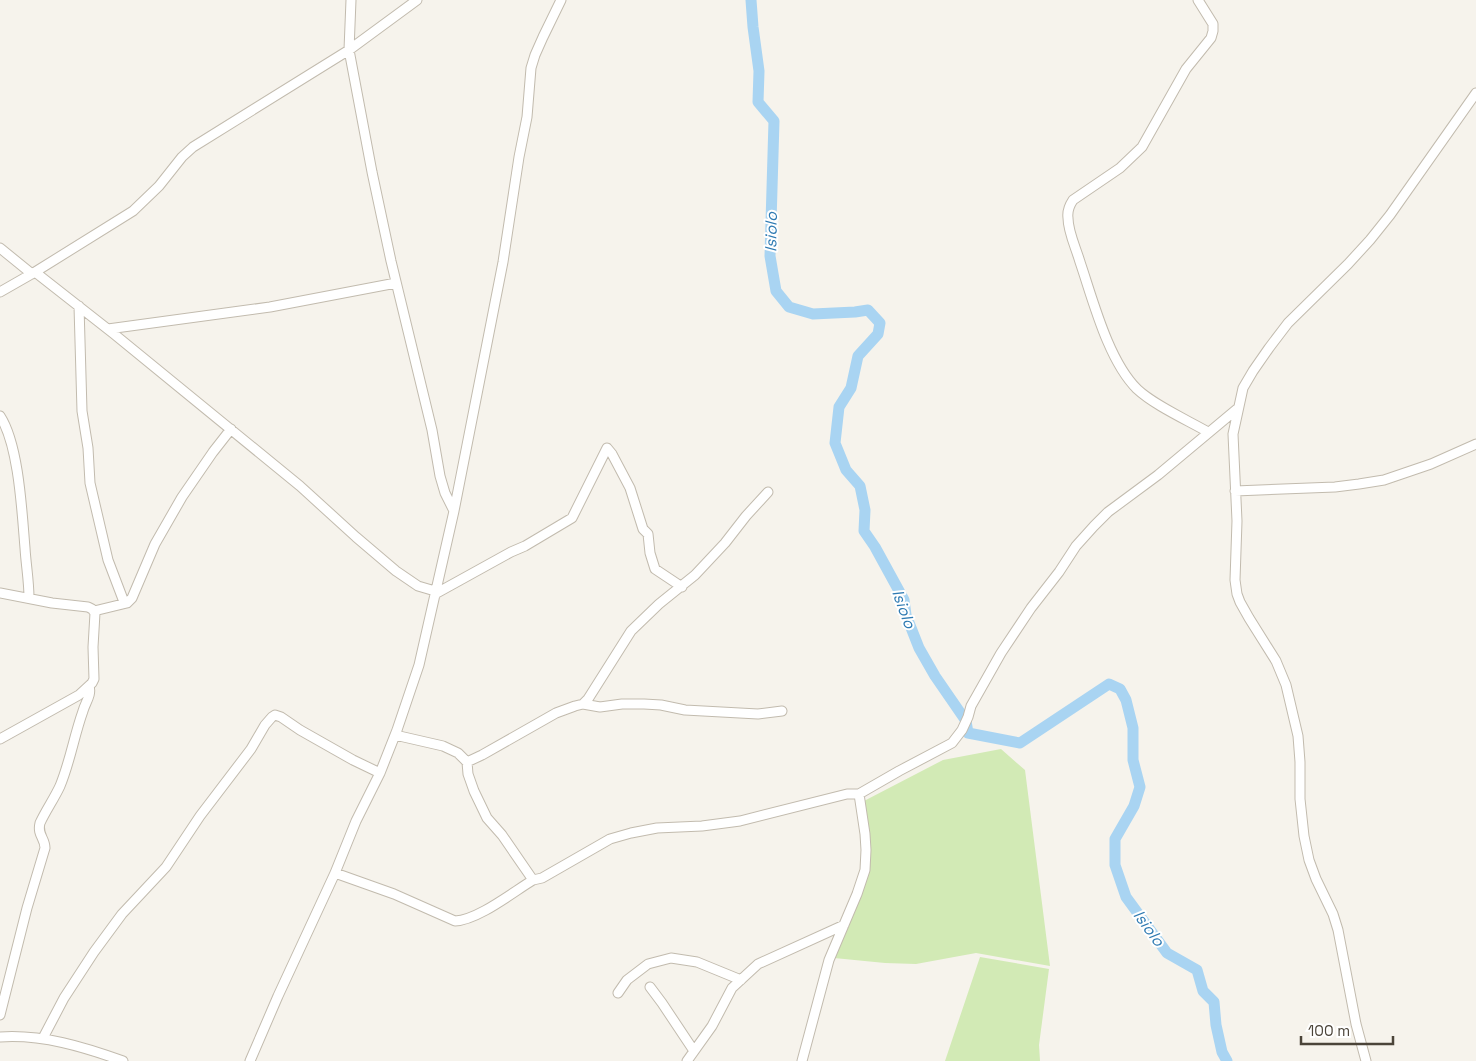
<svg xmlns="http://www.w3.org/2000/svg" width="1476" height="1061" font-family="'Space Grotesk',sans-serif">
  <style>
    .green { fill: #d2eab5 }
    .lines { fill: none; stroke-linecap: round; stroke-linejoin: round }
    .river { stroke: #a9d4f2; stroke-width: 11 }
    .minor-casing { stroke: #c2bbae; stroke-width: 11 }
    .minor { stroke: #fff; stroke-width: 9 }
    .labels { text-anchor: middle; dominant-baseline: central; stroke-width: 4; stroke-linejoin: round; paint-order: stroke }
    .water-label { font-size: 16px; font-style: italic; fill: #2e7ab2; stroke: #fff }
  </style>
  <rect width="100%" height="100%" fill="#f6f3ec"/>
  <!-- green -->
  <path class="green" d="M1001,749L1025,770L1050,966L976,953L916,964L885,963L834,958L865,884L864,801L943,760Z
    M980,957L1049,969L1039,1045L1040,1061H945Z"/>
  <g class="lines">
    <!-- river -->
    <path class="river" d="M751,0L753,27L759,71L758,102L774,121L770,256L776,291L789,307L813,314L855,312L868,310L880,323L878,334L858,356L851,388L839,407L835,443L846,470L860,486L865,510L864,531L875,547L904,600L906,615L919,648L935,676L966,721L968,733L1020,743L1109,684L1120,689L1126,700L1133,728V760L1140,787L1134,806L1115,839V865L1126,897L1167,953L1197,970L1203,991L1214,1002L1216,1025L1222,1052L1227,1061"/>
    <defs>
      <path id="minor" d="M351,0L349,50L372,172L391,261L432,430L440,476L445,493L454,511
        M1198,0L1213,24V31L1211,38L1186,69L1142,147L1120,168L1073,200C1069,206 1067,211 1068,218C1068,232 1076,248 1080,262C1093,300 1108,360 1137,389C1154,405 1187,420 1208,432
        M0,248L32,274
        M35,272L114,334L300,486L356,537L396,571L418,586L435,591
        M0,292L35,272L133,211L159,186L182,157L193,147L349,50L417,0
        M79,306L82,411L88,448L90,483L108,560L124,602
        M108,329L270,307L396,283
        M0,416C19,445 22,513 25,548C26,565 29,581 29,598
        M1235,491L1335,487L1359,484L1384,480L1431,464L1476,444
        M0,593L52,603L88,607L92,609L95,613L93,647L94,679L92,683L79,695L0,739
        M435,594L511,552L525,546L572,518L607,448L612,454L630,488L643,529L648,534L650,553L655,569L682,587
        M94,611L127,603L132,598L155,544L182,497L213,452L231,429
        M583,704L588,699L631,631L659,604L695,575L725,543L746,516L768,492
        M395,735L443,746L458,753L467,762L468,774L474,791L487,818L502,835L533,880
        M467,762L482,755L556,713L575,706L583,704L600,707L622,704H644L661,705L685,710L758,714L782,711
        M335,873L394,894L455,921C478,920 513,892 533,880L542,878L610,839L631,833L657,828L702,826L740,821L847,794H859L899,771L952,743L962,730L968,717L971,706L1001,653L1031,608L1059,572L1076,546L1094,526L1108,512L1158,475L1237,409
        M650,987L662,1003L694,1051
        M618,993L627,980L648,964L671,958L697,962L741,980
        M0,1015L27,908L45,848C45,838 37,835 40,823C46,810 54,799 60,786C70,762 74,736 83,711C85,703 92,695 89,686
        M0,1037C42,1034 84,1047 123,1061
        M43,1038L64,998L94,952L122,914L166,867L200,816L251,749L265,725L272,717L275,715L281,717L300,730L353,760L380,773
        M250,1061L278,996L335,873L356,821L380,773L397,730L419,665L454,511L503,262L519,157L527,117L531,68L535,55L543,37L561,0
        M687,1061L712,1026L732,988L758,964L844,925
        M802,1061L829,960L857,894L865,870L866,850L865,834L859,794
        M1366,1061L1356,1024L1338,930L1333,914L1316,879L1309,860L1304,836L1300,799V762L1298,736L1286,685L1276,661L1249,618L1240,602L1237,594L1235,580L1237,521L1233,434L1243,388L1253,371L1269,348L1288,323L1348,264L1370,240L1390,215L1476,93"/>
    </defs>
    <!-- minor casing -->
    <use href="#minor" class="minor-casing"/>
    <!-- minor -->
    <use href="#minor" class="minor"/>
  </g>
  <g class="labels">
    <!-- water labels -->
    <g class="water-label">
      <text transform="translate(771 232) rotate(-89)">Isiolo</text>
      <text transform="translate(904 609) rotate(70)">Isiolo</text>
      <text transform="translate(1149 928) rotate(54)">Isiolo</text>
    </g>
  </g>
  <!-- scale -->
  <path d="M1301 1036v8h92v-8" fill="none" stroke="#4b4439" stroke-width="2.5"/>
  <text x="1308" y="1036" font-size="15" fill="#4b4439" stroke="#ffffff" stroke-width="4" paint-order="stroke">100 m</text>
</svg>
